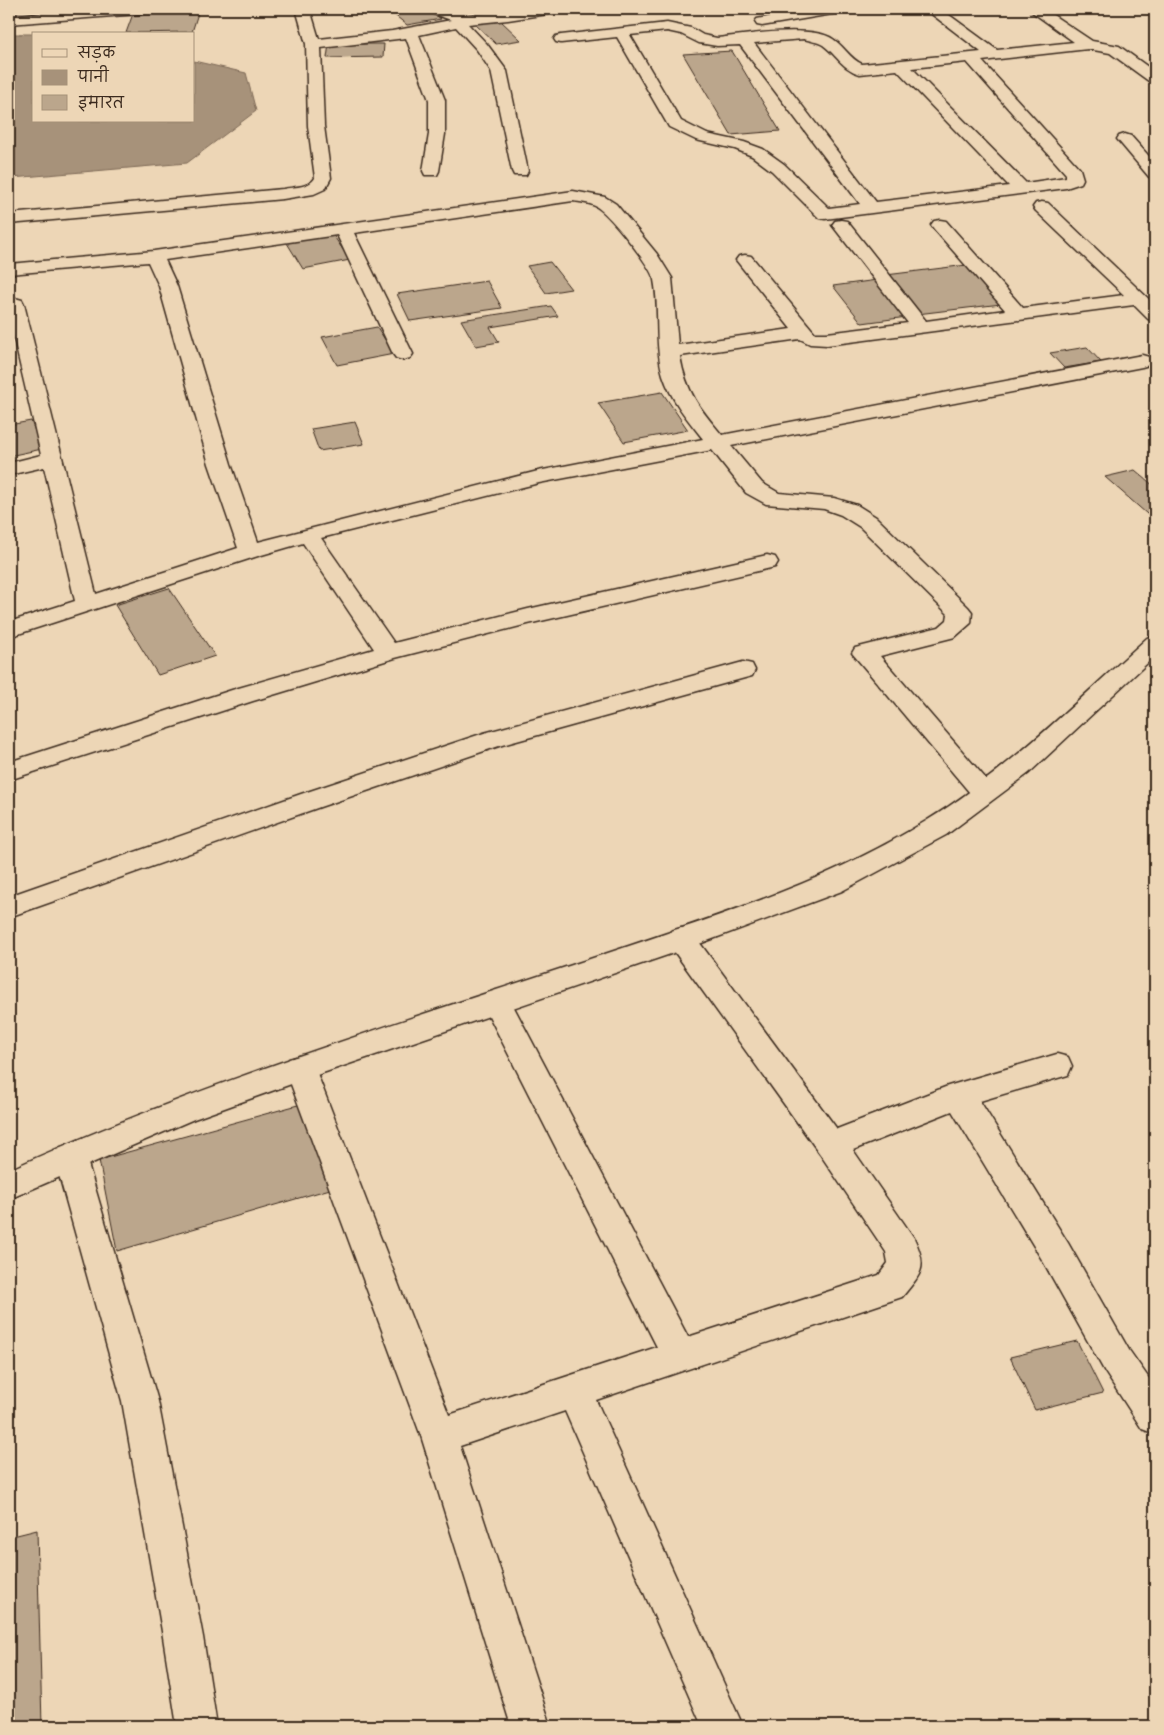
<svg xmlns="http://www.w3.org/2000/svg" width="1164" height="1735" font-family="Pangolin,'Playpen Sans Deva',sans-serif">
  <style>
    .water { fill: #a7927a; stroke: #7c6855 }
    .building { fill: #bba68c; stroke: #3b2a1e }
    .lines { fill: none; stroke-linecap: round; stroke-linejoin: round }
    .street-casing { stroke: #3b2a1e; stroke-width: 3 }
    .secondary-casing { stroke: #3b2a1e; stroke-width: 3 }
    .street { fill: #edd6b6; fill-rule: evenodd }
    .secondary { fill: #edd6b6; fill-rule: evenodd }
  </style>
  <rect width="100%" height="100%" fill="#edd6b6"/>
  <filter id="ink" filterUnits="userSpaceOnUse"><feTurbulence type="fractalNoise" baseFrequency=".02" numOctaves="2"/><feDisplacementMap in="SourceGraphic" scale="10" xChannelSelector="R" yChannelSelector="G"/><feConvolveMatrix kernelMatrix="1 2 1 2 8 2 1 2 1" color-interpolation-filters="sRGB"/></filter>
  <g filter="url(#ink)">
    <!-- water -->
    <path class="water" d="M9,34H72H34V121H194V61L246,73L256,111L187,163L12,178L9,176Z"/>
    <!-- building -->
    <path class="building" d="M9,9H46L47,11L9,15Z
      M387,9H428L441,19L407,25Z
      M199,10L192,32L126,33L134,11Z
      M500,20L521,40L496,44L475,24Z
      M329,44H384L383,57L327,58Z
      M732,51L780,131L731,135L683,54Z
      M333,235L350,260L303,269L287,243Z
      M550,262L571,289L546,293L527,266Z
      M967,265L1001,304L917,314L886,275Z
      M877,280L907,317L862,323L833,286Z
      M487,281L502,308L410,321L397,294Z
      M551,306L558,316L490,327L499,342L476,346L461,320Z
      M377,327L394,354L337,365L322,337Z
      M1087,347L1101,362L1064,368L1050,353Z
      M662,392L688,430L624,442L598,403Z
      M31,421L42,449L9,456V425Z
      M355,422L364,444L319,451L311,429Z
      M1135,470L1155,487V521L1105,477Z
      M169,588L215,656L158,675L115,605Z
      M305,1103L330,1189L117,1251L99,1160Z
      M1077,1341L1103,1393L1035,1410L1010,1357Z
      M37,1530L42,1726H9V1537Z"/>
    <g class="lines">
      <defs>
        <path id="street" d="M100,9H159L157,12L152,13L9,24V16Z
          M296,9H310L319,39L392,31L451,20L428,12L426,9H445L462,13L477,14L528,9H561L559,12L554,13L508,20L468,24L487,44L507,71L528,171L526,175H514L512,171L491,71L477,50L456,27L419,35L445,100V134L439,171L437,175H425L423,171L429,134V100L406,38L321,48L324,126L331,178L325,189L314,194L283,199L9,224V214L283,189C293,187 309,188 315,178L308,126L306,44Z
          M815,9H845L843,12L838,13L762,26L757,25L755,22L757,19L762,18Z
          M925,9H941L997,50L1074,42L1028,9H1044L1092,41L1119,46L1155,72V84L1150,82L1110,53L1088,49L982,61L1080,169L1083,179L1081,183L1066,188L825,219L819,218L772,171L752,156L735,149L696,140L669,127L617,37L561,43L556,42L554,39L556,36L561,35L667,23L691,28L703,35L717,38C744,35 811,24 833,39C844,46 850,59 862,64L981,52ZM667,31L681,34L699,43L717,46L740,45L860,204L829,208L784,164L763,149L744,142L707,134L681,121L630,35ZM804,39C810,41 818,42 823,45C837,55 842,69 860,74L897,70L1009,186L876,202L754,43ZM967,62L1066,174V177L1026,183L912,68Z
          M1125,134L1131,136L1155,163V178L1149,177L1117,139L1119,136Z
          M573,191L605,197L616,204L657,254L672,278L678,345L791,329L736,260L739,256L745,255L751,256L815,333H827L908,323L832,225L835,221L841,220L847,221L926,321L1005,310L934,229L931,225L934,221L940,220L946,221L1023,308L1124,295L1036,211L1033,207L1036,203L1042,202L1048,203L1155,305V321L1148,319L1134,305L827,345L810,344L800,339L680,356C686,392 700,409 722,435L1142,355L1149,357L1152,361L1149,365L1142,367L731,446L762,483L779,493L834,498L857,505L876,517L968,607L972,612L971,623L955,637L880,656L993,787L997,793L993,799L984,802L975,799L852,653L855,648L939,627L947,620L948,614L860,527L841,515L824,509L766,504L746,493L712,450L539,483L321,538L394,643L528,609L767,555L775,557L778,562L775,567L528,624L395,658L253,701L9,780V762L235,689L374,649L303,543L258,556L9,637V622L75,601L44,467L9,475V463L41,455L9,317V300L15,298L22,300L24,304L96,594L238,548L209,464L159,286L148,262L9,274V264L154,251ZM573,201C580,202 589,203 595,206C608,212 651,266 654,280C660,311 654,344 663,375C671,400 687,419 703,439L538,471L258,542L231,464L177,286L165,260L337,235L393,354L396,358L403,360L410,358L413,354L354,233Z
          M743,662L752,664L755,670L752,676L502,745L320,807L9,917V896L301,794L484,733Z
          M681,928L691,931L837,1129L948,1086L1057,1054L1068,1057L1072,1066L1068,1075L980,1101L1068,1243L1129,1350L1155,1387V1434L1142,1429L1105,1372L1044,1263L952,1111L853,1150L914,1238C928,1268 922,1273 902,1297L596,1400L743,1726H702L565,1411L460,1446L551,1726H511L421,1436L285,1068L289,1059L300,1056L311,1059L315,1068L449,1415L657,1347L482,1002L487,994L497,991L507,994L688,1337L879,1275L888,1263L886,1252L820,1154L671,947L667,939L671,931Z
          M70,1144L81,1148L86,1157L158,1401L203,1637L217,1726H177L163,1637L122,1401L54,1157L59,1148Z"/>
        <path id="secondary" d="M1155,636V656L1029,773L946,835L842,891L691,947L311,1077L194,1119L9,1199V1170C191,1087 382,1028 572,965C692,924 818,888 926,821C1008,771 1076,702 1147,638Z"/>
      </defs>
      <!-- street casing -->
      <use href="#street" class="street-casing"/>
      <!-- secondary casing -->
      <use href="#secondary" class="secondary-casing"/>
      <!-- street -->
      <use href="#street" class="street"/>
      <!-- secondary -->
      <use href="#secondary" class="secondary"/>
    </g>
  </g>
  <!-- margin -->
  <rect width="1164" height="1735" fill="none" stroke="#edd6b6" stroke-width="30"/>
  <rect x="15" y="15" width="1134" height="1705" fill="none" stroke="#3b2a1e" stroke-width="2" filter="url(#ink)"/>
  <!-- legend -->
  <rect x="32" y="32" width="162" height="90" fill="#edd6b6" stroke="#a69179"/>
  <rect x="42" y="49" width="25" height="8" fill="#edd6b6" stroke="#a69179"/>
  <text x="78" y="58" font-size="15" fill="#3b2a1e">सड़क</text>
  <rect x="42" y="70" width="25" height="15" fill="#a7927a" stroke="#a69179"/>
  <text x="78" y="82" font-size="15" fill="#3b2a1e">पानी</text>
  <rect x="42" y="95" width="25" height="15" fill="#bba68c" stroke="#a69179"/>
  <text x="78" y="108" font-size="15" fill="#3b2a1e">इमारत</text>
</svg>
